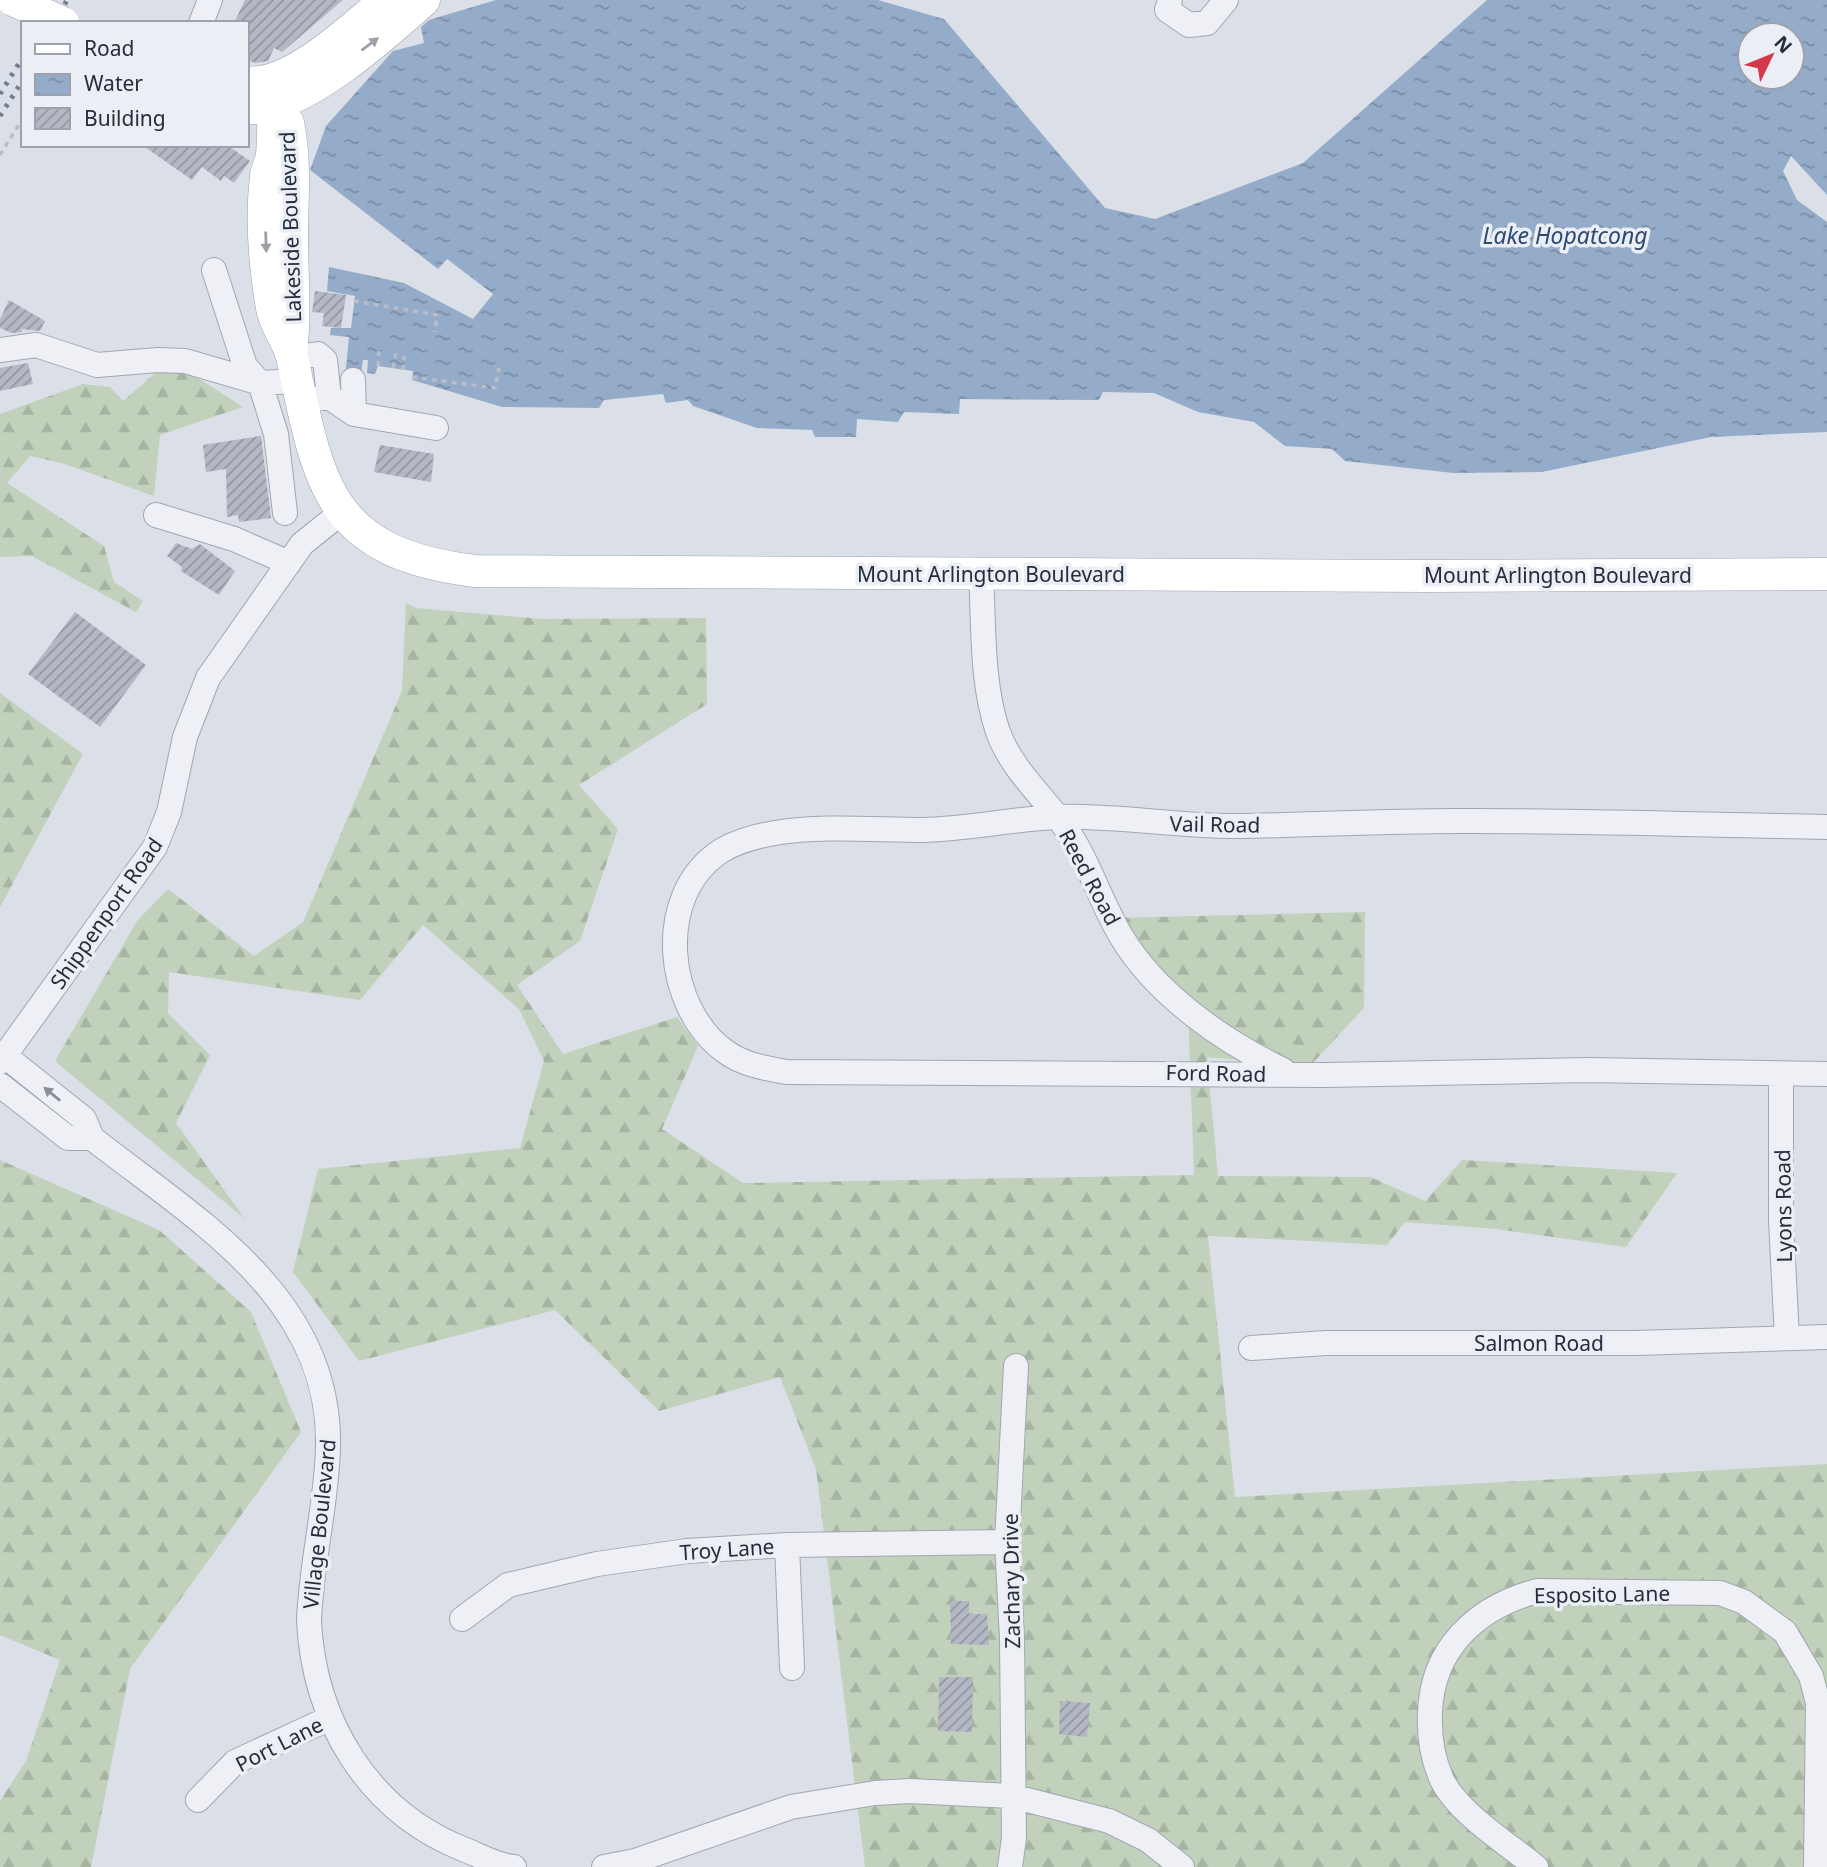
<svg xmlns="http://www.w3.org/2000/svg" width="1827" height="1867" font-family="'Noto Sans',sans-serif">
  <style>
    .forest { fill: url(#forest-firs) }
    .water { fill: url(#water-ripples); fill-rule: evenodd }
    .building { fill: url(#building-hatch) }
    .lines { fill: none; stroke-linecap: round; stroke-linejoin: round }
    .minor-casing { stroke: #a1a6b1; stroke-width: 26 }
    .major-casing { stroke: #9aa3b3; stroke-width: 33 }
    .path { stroke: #babdc5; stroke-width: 3.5; stroke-dasharray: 5 5; stroke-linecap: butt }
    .minor { stroke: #eef0f5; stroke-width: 24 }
    .major { stroke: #fff; stroke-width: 32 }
    .rail { stroke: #747e91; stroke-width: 5; stroke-dasharray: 3.5 7; stroke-linecap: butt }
    .major-bridge-casing { stroke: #9aa3b3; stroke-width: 33; stroke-linecap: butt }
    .major-bridge { stroke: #fff; stroke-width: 32 }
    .oneway { fill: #9da0a8 }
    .oneway2 { fill: #8a8e99 }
    .labels { text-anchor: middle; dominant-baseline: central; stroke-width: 7; stroke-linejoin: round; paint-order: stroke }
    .street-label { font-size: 21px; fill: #252d3d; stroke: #ebeef4 }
    .water-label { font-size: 23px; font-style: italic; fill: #2e4a73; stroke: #ebeef4 }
  </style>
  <defs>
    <pattern id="forest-firs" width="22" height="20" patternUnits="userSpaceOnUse" patternTransform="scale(1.75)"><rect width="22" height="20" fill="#c1d1bc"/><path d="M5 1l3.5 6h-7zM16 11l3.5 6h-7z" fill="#a6b4a2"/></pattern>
    <pattern id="water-ripples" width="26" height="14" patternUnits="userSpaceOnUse" patternTransform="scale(1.75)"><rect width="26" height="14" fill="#94acc9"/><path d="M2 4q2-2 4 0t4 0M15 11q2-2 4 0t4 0" fill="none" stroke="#798ca4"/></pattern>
    <pattern id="building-hatch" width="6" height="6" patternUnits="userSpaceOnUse" patternTransform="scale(1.75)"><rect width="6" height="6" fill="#b3b8c4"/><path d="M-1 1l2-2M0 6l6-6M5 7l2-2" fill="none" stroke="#9196a0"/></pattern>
  </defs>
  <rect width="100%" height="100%" fill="#dbdfe7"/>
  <!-- forest -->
  <path class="forest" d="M170,360L243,407L160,435L154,496L65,464L30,456L7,483L104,546L114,582L143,601L136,612L32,556L0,557V414L83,384L110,387L123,401Z
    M406,603L416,608L541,619L706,618L707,704L579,785L618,829L580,941L517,985L563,1054L677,1017L698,1046L662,1129L743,1183L1194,1175L1188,1008L1111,918L1365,912L1364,1008L1309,1067L1207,1057L1218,1176L1370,1177L1425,1201L1462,1160L1677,1173L1626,1247L1496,1229L1405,1222L1387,1245L1208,1236L1235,1497L1827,1464V1867H865L816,1469L780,1377L659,1411L555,1310L359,1361L293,1272L318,1169L520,1148L544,1061L519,1009L423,925L360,1000L169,972L168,1013L210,1055L176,1123L245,1219L55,1061L137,921L168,889L254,956L303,922L402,691Z
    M0,693L83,754L0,907Z
    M0,1160L159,1230L251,1312L301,1432L130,1669L91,1867H0V1801L26,1761L60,1660L0,1635Z"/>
  <!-- water -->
  <path class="water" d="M496,0H878L944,19L1105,208L1155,219L1303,163L1487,0H1827V195L1791,156L1783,171L1797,200L1827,222V432L1711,437L1542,472L1453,473L1345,461L1332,449L1285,446L1254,422L1198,412L1154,393L1103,392L1099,400L960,399L959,414L904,412L898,422L857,419L856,437H815L812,430L757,428L693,406L688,400L666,403L663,394L604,400L599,408L502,407L412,380L413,371L378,366L375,374L367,373L368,360H363L360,382L345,378L349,337L330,335L331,328H351L355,296L327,291L329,267L404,283L473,319L493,294L447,259L438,269L310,170L326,126L393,51L424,43L421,27L429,20ZM1750,35H1792V77H1750Z"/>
  <!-- building -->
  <path class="building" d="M245,0H343L282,52L274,48L268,61L255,63L247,60V23H234Z
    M142,145H227L250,161L234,183L224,176L221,181L202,167L192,180Z
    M315,291L346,295L341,328L322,326L324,313L312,312Z
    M9,300L45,321L40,331L21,329L22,332L11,333L0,328V319Z
    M28,363L33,384L0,391V368Z
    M261,436L271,518L239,522L238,515L227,517L226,469L206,472L203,445Z
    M380,445L434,454L431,482L374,472Z
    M176,543L192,549L200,544L235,571L219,595L181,571L182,567L167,556Z
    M75,612L146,665L100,727L28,674Z
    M950,1601H969V1614H987L989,1645L951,1644Z
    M939,1677H973L972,1732L938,1731Z
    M1060,1701L1090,1703L1087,1737L1059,1734Z"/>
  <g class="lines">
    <defs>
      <path id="minor" d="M1170,0L1167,10L1189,25L1207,23L1226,0
        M201,23L210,0
        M214,270L245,366L260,383L296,381
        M0,350L36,345L97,365L158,360L185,361L260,383L276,434L285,513
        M292,358L318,354L325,360L329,397L315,399
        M353,380L354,414
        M329,397L354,414L436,428
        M156,515L234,539L289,563
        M981,574C984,626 981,682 998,732C1012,770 1043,796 1065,827C1089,861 1100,901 1121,936C1156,995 1223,1041 1283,1070
        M1827,827C1709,825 1591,821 1474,821C1396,820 1318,825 1240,826C1179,827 1118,815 1057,817C1012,819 968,829 923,830C875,830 823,825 775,833C757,836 737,841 721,851C653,895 665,1009 726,1052C744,1065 765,1068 786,1072L1325,1075L1588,1070L1827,1074
        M5,1056L84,1119L92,1138C195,1219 331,1297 328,1446C327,1504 311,1562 309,1621C314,1721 368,1811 463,1849C479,1855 497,1866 514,1867
        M0,1062L155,847L169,812L185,737L208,678L302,544L343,511
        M1781,1074V1220L1787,1338
        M0,1085L68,1138H92
        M1251,1348L1326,1343H1637L1827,1337
        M787,1545L792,1668
        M462,1619L508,1585L597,1564L687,1551L787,1545L1007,1542
        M198,1800L235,1762L330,1718
        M604,1867L635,1861L791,1807L875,1793L910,1791L1012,1796L1109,1821L1148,1840L1182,1867
        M1010,1867L1014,1838L1012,1638L1007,1542L1016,1366
        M1536,1867C1508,1844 1458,1813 1442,1780C1433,1760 1429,1735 1430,1713C1432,1648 1477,1607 1537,1591L1720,1593L1744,1602L1785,1632L1811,1676L1818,1703L1816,1867"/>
      <path id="major" d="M274,81C273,106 274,131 272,155C271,162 267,169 266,176C261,218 265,267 272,308C275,326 288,340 292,357C319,485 327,553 475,571L1428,576L1827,574
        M247,82C291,88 352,27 386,0
        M247,108C299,113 385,35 424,0
        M288,123C296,160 292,200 292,237C292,277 296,312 291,352"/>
    </defs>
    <!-- minor casing -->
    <use href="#minor" class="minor-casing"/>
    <!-- major casing -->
    <use href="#major" class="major-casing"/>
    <!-- path -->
    <path class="path" d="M0,155L23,118
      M354,301L437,315L435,332
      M378,366L379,349
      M393,368L396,352
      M403,370L404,356
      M412,377L495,388L499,368"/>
    <!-- minor -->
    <use href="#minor" class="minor"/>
    <!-- major -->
    <use href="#major" class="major"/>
    <!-- rail -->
    <path class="rail" d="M42,23L54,0
      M55,23L67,0
      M0,94L23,57
      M0,116L23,80"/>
    <defs>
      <path id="major-bridge" d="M13,0L63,23"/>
    </defs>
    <!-- major-bridge casing -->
    <use href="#major-bridge" class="major-bridge-casing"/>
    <!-- major-bridge -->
    <use href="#major-bridge" class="major-bridge"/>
  </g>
  <!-- one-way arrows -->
  <defs><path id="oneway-solid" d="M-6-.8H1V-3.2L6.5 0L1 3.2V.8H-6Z" transform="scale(1.75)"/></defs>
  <g class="oneway">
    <use href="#oneway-solid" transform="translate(370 44) rotate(-37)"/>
    <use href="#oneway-solid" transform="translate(266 242) rotate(88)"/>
  </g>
  <use class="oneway2" href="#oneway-solid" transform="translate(52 1094) rotate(-141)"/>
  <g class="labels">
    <!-- street labels -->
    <g class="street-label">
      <text transform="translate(290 227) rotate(-92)">Lakeside Boulevard</text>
      <text x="991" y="574">Mount Arlington Boulevard</text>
      <text x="1558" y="575">Mount Arlington Boulevard</text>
      <text transform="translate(1215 824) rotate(1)">Vail Road</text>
      <text transform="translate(1090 877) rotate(62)">Reed Road</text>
      <text transform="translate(106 913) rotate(-55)">Shippenport Road</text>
      <text transform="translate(1216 1073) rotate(1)">Ford Road</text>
      <text transform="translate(1783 1206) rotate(-91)">Lyons Road</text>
      <text x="1539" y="1343">Salmon Road</text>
      <text transform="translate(319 1524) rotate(-84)">Village Boulevard</text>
      <text transform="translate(727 1549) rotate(-4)">Troy Lane</text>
      <text transform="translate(1011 1581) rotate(-91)">Zachary Drive</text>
      <text transform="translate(1602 1594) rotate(-1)">Esposito Lane</text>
      <text transform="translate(279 1744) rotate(-27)">Port Lane</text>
    </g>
    <!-- water labels -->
    <g class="water-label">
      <text x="1565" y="235">Lake Hopatcong</text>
    </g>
  </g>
  <!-- legend -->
  <rect x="21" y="21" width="228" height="126" fill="#ebeef4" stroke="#9ca1ab" stroke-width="2"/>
  <rect x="35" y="44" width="35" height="10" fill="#ffffff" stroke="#9ca1ab" stroke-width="2"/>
  <text x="84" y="56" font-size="21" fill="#252d3d">Road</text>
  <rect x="35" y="74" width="35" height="21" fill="url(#water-ripples)" stroke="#9ca1ab" stroke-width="2"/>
  <text x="84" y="91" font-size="21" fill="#252d3d">Water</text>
  <rect x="35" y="108" width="35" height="21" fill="url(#building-hatch)" stroke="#9ca1ab" stroke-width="2"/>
  <text x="84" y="126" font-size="21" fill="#252d3d">Building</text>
  <!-- north arrow -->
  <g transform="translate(1771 56) rotate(47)"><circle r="33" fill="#ebeef4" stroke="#9ca1ab" stroke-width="2"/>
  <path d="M0-5L12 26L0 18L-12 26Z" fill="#d3394b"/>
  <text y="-10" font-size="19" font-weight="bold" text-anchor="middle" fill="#252d3d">N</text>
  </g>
</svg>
